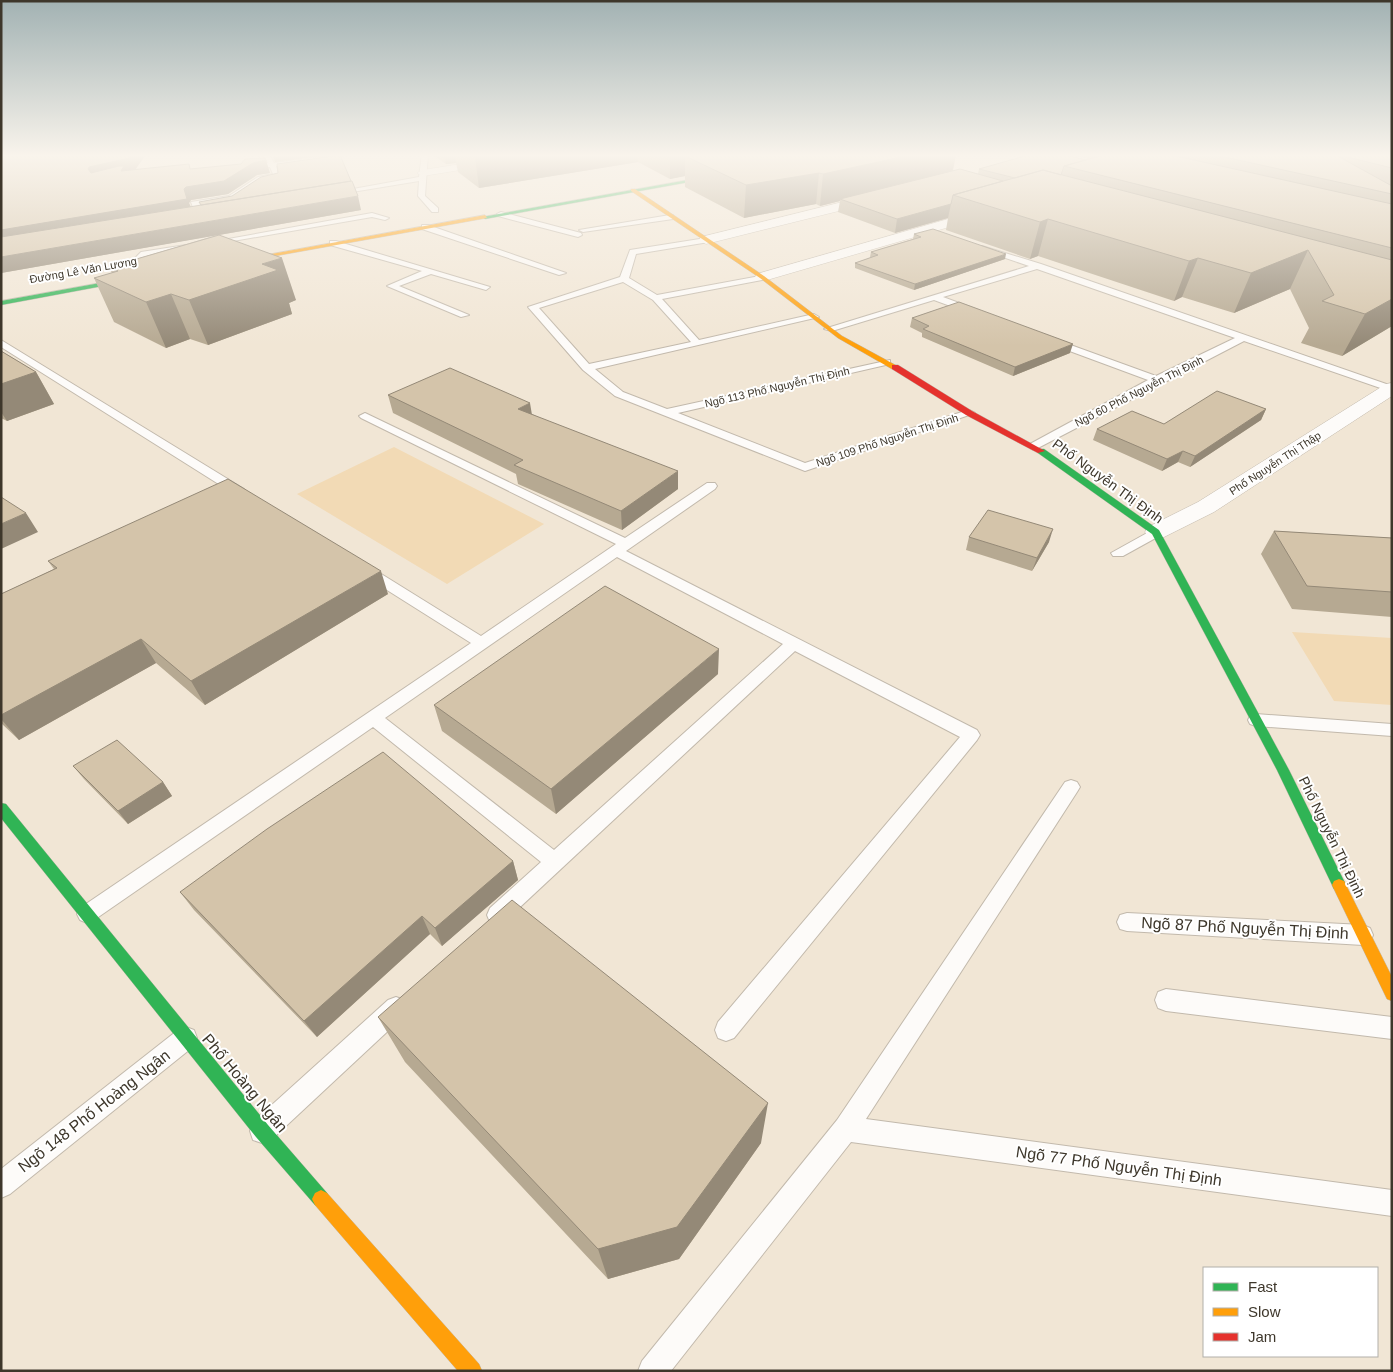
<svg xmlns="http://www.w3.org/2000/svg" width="1393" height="1372" font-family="Helvetica,sans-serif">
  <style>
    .green { fill: #f2dab5 }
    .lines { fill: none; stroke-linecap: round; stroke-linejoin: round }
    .lane-casing { stroke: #c2b9ac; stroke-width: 2 }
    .street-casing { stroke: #c2b9ac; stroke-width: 1 }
    .fast-casing { stroke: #c2b9ac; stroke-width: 1 }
    .slow-casing { stroke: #c2b9ac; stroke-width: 1 }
    .jam-casing { stroke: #c2b9ac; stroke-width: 1 }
    .lane { fill: #fdfbf9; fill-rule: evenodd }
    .street { fill: #fdfbf9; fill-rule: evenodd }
    .fast { fill: #30b455; fill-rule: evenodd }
    .slow { fill: #ff9f0a; fill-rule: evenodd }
    .jam { fill: #e5322d; fill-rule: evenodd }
    .wall { fill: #b6a992 }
    .shaded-wall { fill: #948977 }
    .building { fill: #d4c4aa; stroke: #948977 }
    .labels { text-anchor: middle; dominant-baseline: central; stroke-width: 4; stroke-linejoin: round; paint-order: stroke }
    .far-street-label { font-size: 11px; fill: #3e372b; stroke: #fff }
    .street-label { font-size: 14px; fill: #3e372b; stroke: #fff }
    .near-street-label { font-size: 16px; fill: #3e372b; stroke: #fff }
  </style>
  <rect width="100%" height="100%" fill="#f1e6d5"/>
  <!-- green -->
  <path class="green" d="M394,447L544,524L447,584L297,494Z
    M1292,632L1392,638V705L1334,701Z"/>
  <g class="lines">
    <defs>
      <path id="lane" d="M263,154H269L274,163L345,154H360L276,166L279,176L262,180L233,199L198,205L204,216L197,218L191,202L229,196L258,177L273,174L270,167L246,170L243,168L268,163Z
        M422,154H428L425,196L438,208V212H432L418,196L419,181L334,195L331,193L419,177Z
        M501,212L581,233L582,235L578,237L498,216L497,214Z
        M372,213L389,218L385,220L372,217L210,245L206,243Z
        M670,215H673V219L583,232L579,230Z
        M422,225H428L566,273L559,275L422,229Z
        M706,238L710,240L709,242L636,254L629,278L657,295L765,275V279L762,280L662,299L699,340L814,314L819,317L595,369L623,392L667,409L890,360V364L678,413L805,463L965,411L969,410L975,413L805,471L615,396L583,370L528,307L620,277L630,250ZM623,282L653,300L691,342L589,364L539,308Z
        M330,241H336L490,287L486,290L431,274L399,286L469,315L461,317L387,286L422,271L330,245Z
        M186,245H189V249L147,256L137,262L133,260L141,252Z
        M982,246L1041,264L1392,386V392L1244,341L1034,450L1030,448V444L1148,380L1048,343V339H1054L1156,376L1235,338L1037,269L943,297L978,310V314H972L934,300L832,331L824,329L1029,266L982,250Z
        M1,340L244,489L246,492L240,496L236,495L1,347Z
        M365,413L625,538L707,483H715L717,486L715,489L626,551L977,730L980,735L977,740L734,1038L726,1041L718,1038L715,1030L718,1022L960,737L795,651L504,922L497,924L490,922L487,915L490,908L541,862L373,727L94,920L87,923L80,920L77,914L80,908L471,643L360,573L358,570L360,567H370L481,636L616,544L361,418L359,416ZM617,557L783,644L554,850L385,718Z
        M1156,528L1161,529L1163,532L1161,535L1123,556H1113L1111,553Z
        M1256,714L1392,724V736L1256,726L1250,724L1248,720L1250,716Z
        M1071,780L1077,782L1080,787L1077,792L866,1119L1392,1190V1216L851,1142L671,1371H638L642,1361L837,1120L1065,782Z
        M1127,913L1363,925L1370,928L1373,935L1370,942L1363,945L1127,931L1120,929L1117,922L1120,915Z
        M1166,989L1392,1017V1039L1166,1011L1158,1008L1155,1000L1158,992Z
        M396,997L404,1000L407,1008L404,1016L271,1140L262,1143L253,1140L250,1131L253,1122L388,1000Z
        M186,1027L194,1030L197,1038L194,1046L10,1194L1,1198V1169L178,1030Z"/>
      <path id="street" d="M524,154H547L542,157L423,176L417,173L423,170Z
        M875,194L881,198L879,201L706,244L699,240L701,237Z
        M983,209L989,213L987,216L767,280H757L755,277L757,274Z
        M1392,383V396L1214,512L1164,537L1156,539L1148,537L1145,532L1148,527L1198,502L1386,384Z"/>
      <path id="fast" d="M721,174L723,176L485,219L482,217Z
        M133,277L135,278V280L1,305V301Z
        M1038,449H1044L1159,530L1289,770L1346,885L1344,889L1339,891L1334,889L1277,770L1152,534L1038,453Z
        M1,803L6,804L268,1125L327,1193L330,1199L327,1205L321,1208L315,1205L256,1137L1,818Z"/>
      <path id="slow" d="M631,189H635L764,276L842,336L899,367L892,369L838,338L760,278L631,191Z
        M485,215L487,218L236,263L233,261Z
        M1339,879L1344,881L1392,977V1001L1387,999L1332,885L1334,881Z
        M321,1190L327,1193L479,1364L482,1371H458L315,1205L312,1199L315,1193Z"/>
      <path id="jam" d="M892,365H898L972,411L1045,451L1038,453L966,415L892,369Z"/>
    </defs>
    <!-- lane casing -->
    <use href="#lane" class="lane-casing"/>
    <!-- street casing -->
    <use href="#street" class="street-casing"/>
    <!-- fast casing -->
    <use href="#fast" class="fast-casing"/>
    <!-- slow casing -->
    <use href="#slow" class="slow-casing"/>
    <!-- jam casing -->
    <use href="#jam" class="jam-casing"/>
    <!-- lane -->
    <use href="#lane" class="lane"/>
    <!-- street -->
    <use href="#street" class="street"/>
    <!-- fast -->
    <use href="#fast" class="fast"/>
    <!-- slow -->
    <use href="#slow" class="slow"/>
    <!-- jam -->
    <use href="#jam" class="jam"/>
  </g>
  <!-- wall -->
  <path class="wall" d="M1,154H146L135,170L191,169L270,173L257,175L228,194L191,200L189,203L191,207L361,210L219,235L296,300L289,303L292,314L208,345L190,339L166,348L114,322L94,278L112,273L109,267L217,235L1,273Z
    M431,154H956L953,171L978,174L979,169L1088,159L1066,154H1392V326L1342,356L1301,343L1309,328L1290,289L1234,313L1182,297L1174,301L1038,256L1030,259L946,230L948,218L895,233L838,212L840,201L820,206L816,204L744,218L685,187V176L670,179L638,162L479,188L458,172L456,163L446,164Z
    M914,234L1005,259L914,290L855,268V263L871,258L870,257L871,252L913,239Z
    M912,318L1070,353L1013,376L922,337V333L910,327Z
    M1,351L36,372L54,404L7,421L1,418Z
    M388,395L532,414L678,489L622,530L518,484L516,474L393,413Z
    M1266,409L1261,420L1190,467L1178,462L1162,471L1093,440L1097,429L1164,424Z
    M1274,531L1392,538V617L1292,609L1261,554Z
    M969,537L1049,542L1032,571L966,550Z
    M48,561L388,594L205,705L156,663L19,740L1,723V594L54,569Z
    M718,674L556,814L442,731L434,705Z
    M73,766L163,782L172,796L128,824L84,779Z
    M513,861L518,880L442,946L430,934L317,1037L194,910L180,892Z
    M378,1017L761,1143L679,1259L608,1279L405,1062Z"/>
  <!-- shaded-wall -->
  <path class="shaded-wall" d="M133,154H146L135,170L94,179L88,169L89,167Z
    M303,154H335L275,162L274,158Z
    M444,154H454L456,163L446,164Z
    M469,154H637L638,162L479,188L475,157Z
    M670,154H815L685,156V176L670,179Z
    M915,154H956L952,174L840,199V201L820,206L823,174Z
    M266,160L270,173L257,175L228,194L191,200L189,203L193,213L1,245V230L184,189L186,187L253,163Z
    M819,173L816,204L744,218L746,185Z
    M358,196L361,210L1,273V257Z
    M951,204L948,218L895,233L897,219Z
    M1048,219L1038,256L1030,259L1040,222Z
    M1308,250L1290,289L1234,313L1251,273Z
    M1006,254L1005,259L914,290L915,284Z
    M282,258L296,300L289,303L292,314L208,345L189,300L262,264Z
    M1198,258L1182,297L1174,301L1189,261Z
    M171,294L190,339L166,348L146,302Z
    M1392,299V326L1342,356L1365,314Z
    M1073,344L1070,353L1013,376L1015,367Z
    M36,372L54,404L7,421L1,412V384Z
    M530,403L533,421L518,409Z
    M1266,409L1261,420L1190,467L1195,456Z
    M1183,451L1178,462L1162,471L1167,459Z
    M678,471V489L622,530L621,511Z
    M26,513L38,532L1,549V524Z
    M1053,529L1049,542L1032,571L1037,558Z
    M381,571L388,594L205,705L191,681Z
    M141,639L156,663L19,740L1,719V715Z
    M719,649L718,674L556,814L551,789Z
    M163,782L172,796L128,824L118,811Z
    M513,861L518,880L442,946L435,928Z
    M422,916L430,934L317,1037L304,1021Z
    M768,1103L761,1143L679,1259L608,1279L598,1249Z"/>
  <!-- building -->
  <path class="building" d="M1,154H133L130,158L89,167L88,169L91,173L119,166H124L121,171L189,164L190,169L241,164L245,159L265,158L266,160L253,163L224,181L186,187L184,189L187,199L1,230Z
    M272,154H303L274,158Z
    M469,154H499L475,157Z
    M702,154H915L823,174L819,173L746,185L685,156Z
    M1032,154H1062L1086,160L1064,166L1061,175L1043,170L1015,178L979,169Z
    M1107,154H1167L1392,204V248L1064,166Z
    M1211,154H1334L1392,186V194Z
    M1335,154H1392V168Z
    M340,155L351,181L201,205L199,202L232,196L261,177L278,173L277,164Z
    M960,169L1003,181L953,195L951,204L897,219L840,199Z
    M1043,170L1392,260V299L1365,314L1322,301L1334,295L1308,250L1251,273L1198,258L1189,261L1048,219L1040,222L953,195Z
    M352,181L358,196L1,257V237Z
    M933,229L1006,254L915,284L855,263L878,255L871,252L921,237L914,234Z
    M219,235L282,258L262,264L278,270L189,300L171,294L146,302L94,278L118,271L109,267Z
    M959,302L1073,344L1015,367L923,329L929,326L912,318Z
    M1,351L36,372L1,384Z
    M450,368L530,403L518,409L678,471L621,511L514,465L523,460L388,395Z
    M1217,391L1266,409L1195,456L1183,451L1167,459L1097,429L1132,411L1164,424Z
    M228,479L381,571L191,681L141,639L1,715V594L57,568L48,561Z
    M1,497L26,513L1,524Z
    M988,510L1053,529L1037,558L969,537Z
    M1274,531L1392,538V592L1307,586Z
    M605,586L719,649L551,789L434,705Z
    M117,740L163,782L118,811L73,766Z
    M383,752L513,861L435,928L422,916L304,1021L180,892L267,829Z
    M512,900L768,1103L677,1227L598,1249L378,1017Z"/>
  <!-- sky -->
  <linearGradient id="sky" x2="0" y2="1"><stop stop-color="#a2b2b3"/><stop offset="0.45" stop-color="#f9f4ec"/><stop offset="1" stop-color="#f9f4ec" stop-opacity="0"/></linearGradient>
  <rect width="1393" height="346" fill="url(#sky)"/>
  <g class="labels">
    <!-- far-street labels -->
    <g class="far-street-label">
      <text transform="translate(83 270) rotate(-10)">Đường Lê Văn Lương</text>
      <text transform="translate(777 387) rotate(-13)">Ngõ 113 Phố Nguyễn Thị Định</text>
      <text transform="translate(1139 391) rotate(-27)">Ngõ 60 Phố Nguyễn Thị Định</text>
      <text transform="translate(887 440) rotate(-18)">Ngõ 109 Phố Nguyễn Thị Định</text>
      <text transform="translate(1275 463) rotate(-33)">Phố Nguyễn Thị Thập</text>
    </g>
    <!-- street labels -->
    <g class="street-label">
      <text transform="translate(1108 481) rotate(36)">Phố Nguyễn Thị Định</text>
      <text transform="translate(1332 837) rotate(64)">Phố Nguyễn Thị Định</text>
    </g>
    <!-- near-street labels -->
    <g class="near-street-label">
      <text transform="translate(1245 928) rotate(3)">Ngõ 87 Phố Nguyễn Thị Định</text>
      <text transform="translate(245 1083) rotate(50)">Phố Hoàng Ngân</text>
      <text transform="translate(94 1111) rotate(-38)">Ngõ 148 Phố Hoàng Ngân</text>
      <text transform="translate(1119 1166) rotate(8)">Ngõ 77 Phố Nguyễn Thị Định</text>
    </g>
  </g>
  <!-- border -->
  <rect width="1393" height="1372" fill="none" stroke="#3e372b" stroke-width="5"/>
  <!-- legend -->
  <rect x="1203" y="1267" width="175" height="90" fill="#ffffff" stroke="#b2afaa"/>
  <rect x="1213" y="1283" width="25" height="8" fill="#30b455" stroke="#b2afaa"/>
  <text x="1248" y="1292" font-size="15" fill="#3e372b">Fast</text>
  <rect x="1213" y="1308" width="25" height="8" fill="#ff9f0a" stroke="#b2afaa"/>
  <text x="1248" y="1317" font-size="15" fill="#3e372b">Slow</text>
  <rect x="1213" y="1333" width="25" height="8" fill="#e5322d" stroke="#b2afaa"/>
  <text x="1248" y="1342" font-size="15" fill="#3e372b">Jam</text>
</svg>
